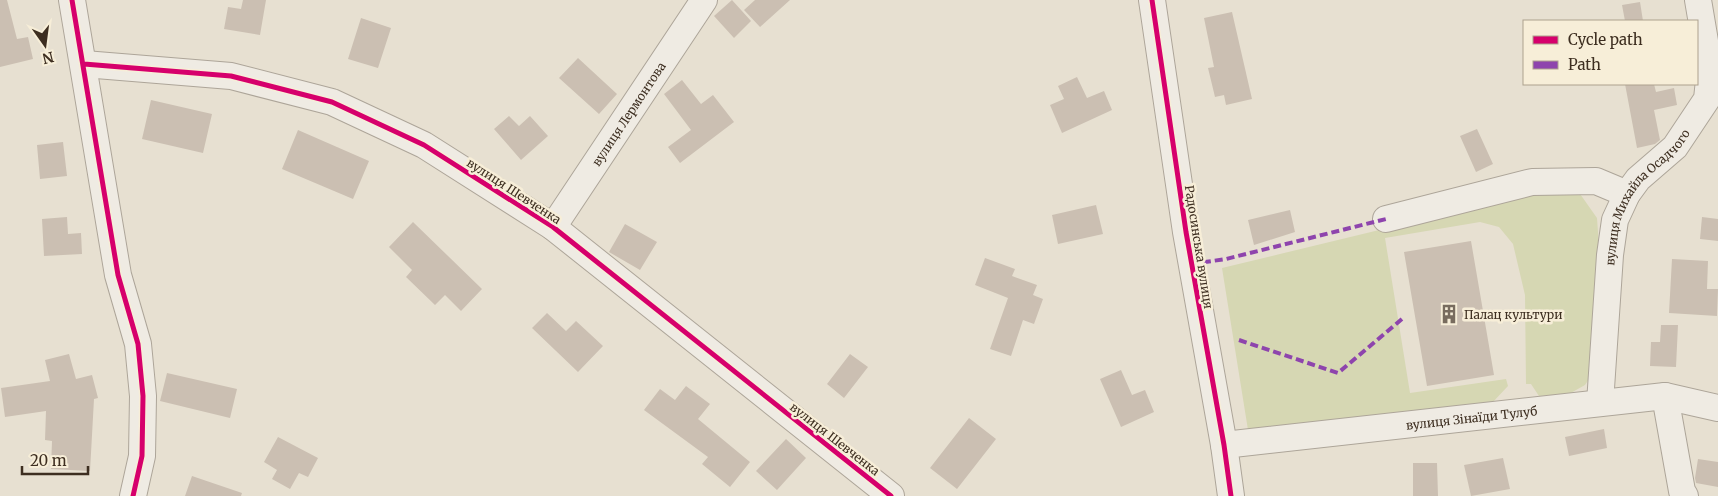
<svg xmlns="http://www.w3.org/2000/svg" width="1718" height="496" font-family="Merriweather,serif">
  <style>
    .green { fill: #d6d7b3 }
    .building { fill: #cbbfb2 }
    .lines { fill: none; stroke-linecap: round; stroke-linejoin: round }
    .minor-casing { stroke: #ada599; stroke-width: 28 }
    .minor { stroke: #efebe3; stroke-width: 26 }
    .quiet { stroke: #8e44ad; stroke-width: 4; stroke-dasharray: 8 4; stroke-linecap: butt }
    .cycleway-casing { stroke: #f7eed8; stroke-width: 8 }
    .cycleway { stroke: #d6006c; stroke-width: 5 }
    .labels { text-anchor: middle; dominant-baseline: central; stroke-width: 5; stroke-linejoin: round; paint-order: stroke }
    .street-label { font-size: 12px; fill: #3d2e20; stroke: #f7eed8 }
    .poi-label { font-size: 12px; fill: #3d2e20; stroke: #f7eed8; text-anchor: start }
  </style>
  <rect width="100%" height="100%" fill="#e7e0d1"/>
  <!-- green -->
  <path class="green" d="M1545,190L1578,191L1597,218L1602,289L1595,370L1585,385L1569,394L1539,396L1531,384H1526L1525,295L1513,244L1499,227L1480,222L1385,238L1410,393L1506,379L1508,386L1492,403L1248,430L1222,268Z"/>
  <!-- building -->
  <path class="building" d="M0,0H7L17,39L28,37L33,59L0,67Z
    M243,0H266L260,35L224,29L228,7L241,9Z
    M732,0L751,21L734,38L714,16Z
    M755,0H790L760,27L744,10Z
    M1640,2L1643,21H1625L1622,5Z
    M1232,12L1252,99L1226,105L1224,95L1215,97L1208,68L1214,67L1204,18Z
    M361,18L391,28L378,68L348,59Z
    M578,58L617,94L599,114L559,78Z
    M1077,77L1087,98L1104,91L1112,110L1062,133L1050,105L1064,99L1058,86Z
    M682,80L701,104L713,95L734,122L680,163L668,147L691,130L664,94Z
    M1625,84H1654L1656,92L1674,88L1677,105L1654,110L1660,140L1655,144L1637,148Z
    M151,100L212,114L203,153L142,139Z
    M509,116L519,126L530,116L548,136L521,160L494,129Z
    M1477,129L1493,164L1476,172L1460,136Z
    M298,130L369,161L353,199L282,169Z
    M63,142L67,176L40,179L37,145Z
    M1096,205L1103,234L1058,244L1052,215Z
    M1290,210L1295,232L1254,245L1248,220Z
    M67,217L68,234L81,233L82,254L44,256L42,219Z
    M1702,217L1718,219V241L1700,239Z
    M413,222L482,289L461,311L445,295L435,305L406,277L412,270L389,247Z
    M625,224L657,242L640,270L609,252Z
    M1471,241L1494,375L1427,386L1404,252Z
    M985,258L1015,269L1012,276L1037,285L1033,295L1043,299L1034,324L1023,320L1011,356L990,349L1008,298L975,285Z
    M1672,259L1708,261L1707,289H1718L1717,316L1669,313Z
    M547,313L566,331L576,321L603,346L578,372L532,328Z
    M1661,325H1678L1676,367L1650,366L1651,342H1660Z
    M69,354L76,379L92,375L98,398L94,399L90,471L51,469L52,441L45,440L46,411L5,417L1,388L50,381L45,360Z
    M850,354L868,367L844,398L827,384Z
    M1121,370L1132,395L1145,390L1154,412L1121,427L1100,379Z
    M167,373L237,389L230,418L160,401Z
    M686,386L710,404L698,419L750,462L730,487L702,464L708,457L644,410L660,389L675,400Z
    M969,418L996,439L957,489L930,468Z
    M1604,429L1607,448L1569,456L1565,437Z
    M278,437L318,458L308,477L299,473L290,489L272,479L277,470L264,462Z
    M786,439L806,458L777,490L756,471Z
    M1503,458L1510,489L1471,496L1464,465Z
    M1698,459L1718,462V487L1696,483L1695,478Z
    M1413,463H1437L1438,496H1413Z
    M192,476L242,493L241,496H185Z"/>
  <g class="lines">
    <defs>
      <g id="minor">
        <path d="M72,0L118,275L138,344L143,396L142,456L133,496"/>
        <path d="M1152,0L1186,232L1224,445L1231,496"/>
        <path d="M84,64L231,76L332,102L424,145L553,227L891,496"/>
        <path d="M1386,219L1532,182L1596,181L1627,194"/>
        <path id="s1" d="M553,227L704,0"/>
        <path d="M1665,396L1682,491L1685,496"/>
        <path id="s2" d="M1600,403L1610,255L1615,220L1627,194L1638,179L1675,147L1707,99L1710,71L1698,0"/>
        <path id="s3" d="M1224,445L1665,396L1718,408"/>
      </g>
    </defs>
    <!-- minor casing -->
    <use href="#minor" class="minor-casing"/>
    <!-- minor -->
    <use href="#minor" class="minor"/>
    <!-- quiet -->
    <path class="quiet" d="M1191,264L1226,259L1386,219
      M1239,340L1338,373L1402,319"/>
    <defs>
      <path id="cycleway" d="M72,0L118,275L138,344L143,396L142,456L133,496
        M1152,0L1186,232L1224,445L1231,496
        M84,64L231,76L332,102L424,145L553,227L891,496"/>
    </defs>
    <!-- cycleway casing -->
    <use href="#cycleway" class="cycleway-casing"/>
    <!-- cycleway -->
    <use href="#cycleway" class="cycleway"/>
  </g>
  <!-- icons -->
  <defs>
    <symbol id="building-bare" viewBox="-9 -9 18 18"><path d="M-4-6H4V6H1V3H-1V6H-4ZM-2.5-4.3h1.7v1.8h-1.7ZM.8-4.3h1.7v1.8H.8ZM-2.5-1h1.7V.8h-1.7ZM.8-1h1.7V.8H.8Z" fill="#786c5e" stroke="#f7eed8" stroke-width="2.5" paint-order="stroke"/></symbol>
  </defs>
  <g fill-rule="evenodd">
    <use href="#building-bare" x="1435" y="300" width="28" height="28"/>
  </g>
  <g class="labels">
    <!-- street labels -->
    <g class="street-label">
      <text stroke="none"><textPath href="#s1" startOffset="136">вулиця Лермонтова</textPath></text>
      <text transform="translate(514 191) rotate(33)">вулиця Шевченка</text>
      <text stroke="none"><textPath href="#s2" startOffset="219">вулиця Михайла Осадчого</textPath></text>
      <text transform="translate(1199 247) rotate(81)">Радосинська вулиця</text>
      <text stroke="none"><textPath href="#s3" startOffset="249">вулиця Зінаїди Тулуб</textPath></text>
      <text transform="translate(835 439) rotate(38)">вулиця Шевченка</text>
    </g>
    <!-- poi labels -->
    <g class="poi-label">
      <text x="1464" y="314">Палац культури</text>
    </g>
  </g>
  <!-- legend -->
  <rect x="1523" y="20" width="175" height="65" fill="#f7eed8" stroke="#ada18e"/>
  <rect x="1533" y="36" width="25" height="8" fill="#d6006c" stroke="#ada18e"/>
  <text x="1568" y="45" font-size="15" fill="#3d2e20">Cycle path</text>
  <rect x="1533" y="61" width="25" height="8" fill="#8e44ad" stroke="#ada18e"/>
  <text x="1568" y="70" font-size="15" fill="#3d2e20">Path</text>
  <!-- north arrow -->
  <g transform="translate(45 45) rotate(166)" stroke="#f7eed8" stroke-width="4" paint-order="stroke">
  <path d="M0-4L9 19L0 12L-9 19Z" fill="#3d2e20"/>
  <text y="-8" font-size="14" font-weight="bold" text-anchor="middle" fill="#3d2e20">N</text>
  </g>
  <!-- scale -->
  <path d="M22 466v8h66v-8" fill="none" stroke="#3d2e20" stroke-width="2.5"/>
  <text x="30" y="466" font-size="15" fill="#3d2e20" stroke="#f7eed8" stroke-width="4" paint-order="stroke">20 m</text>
</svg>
